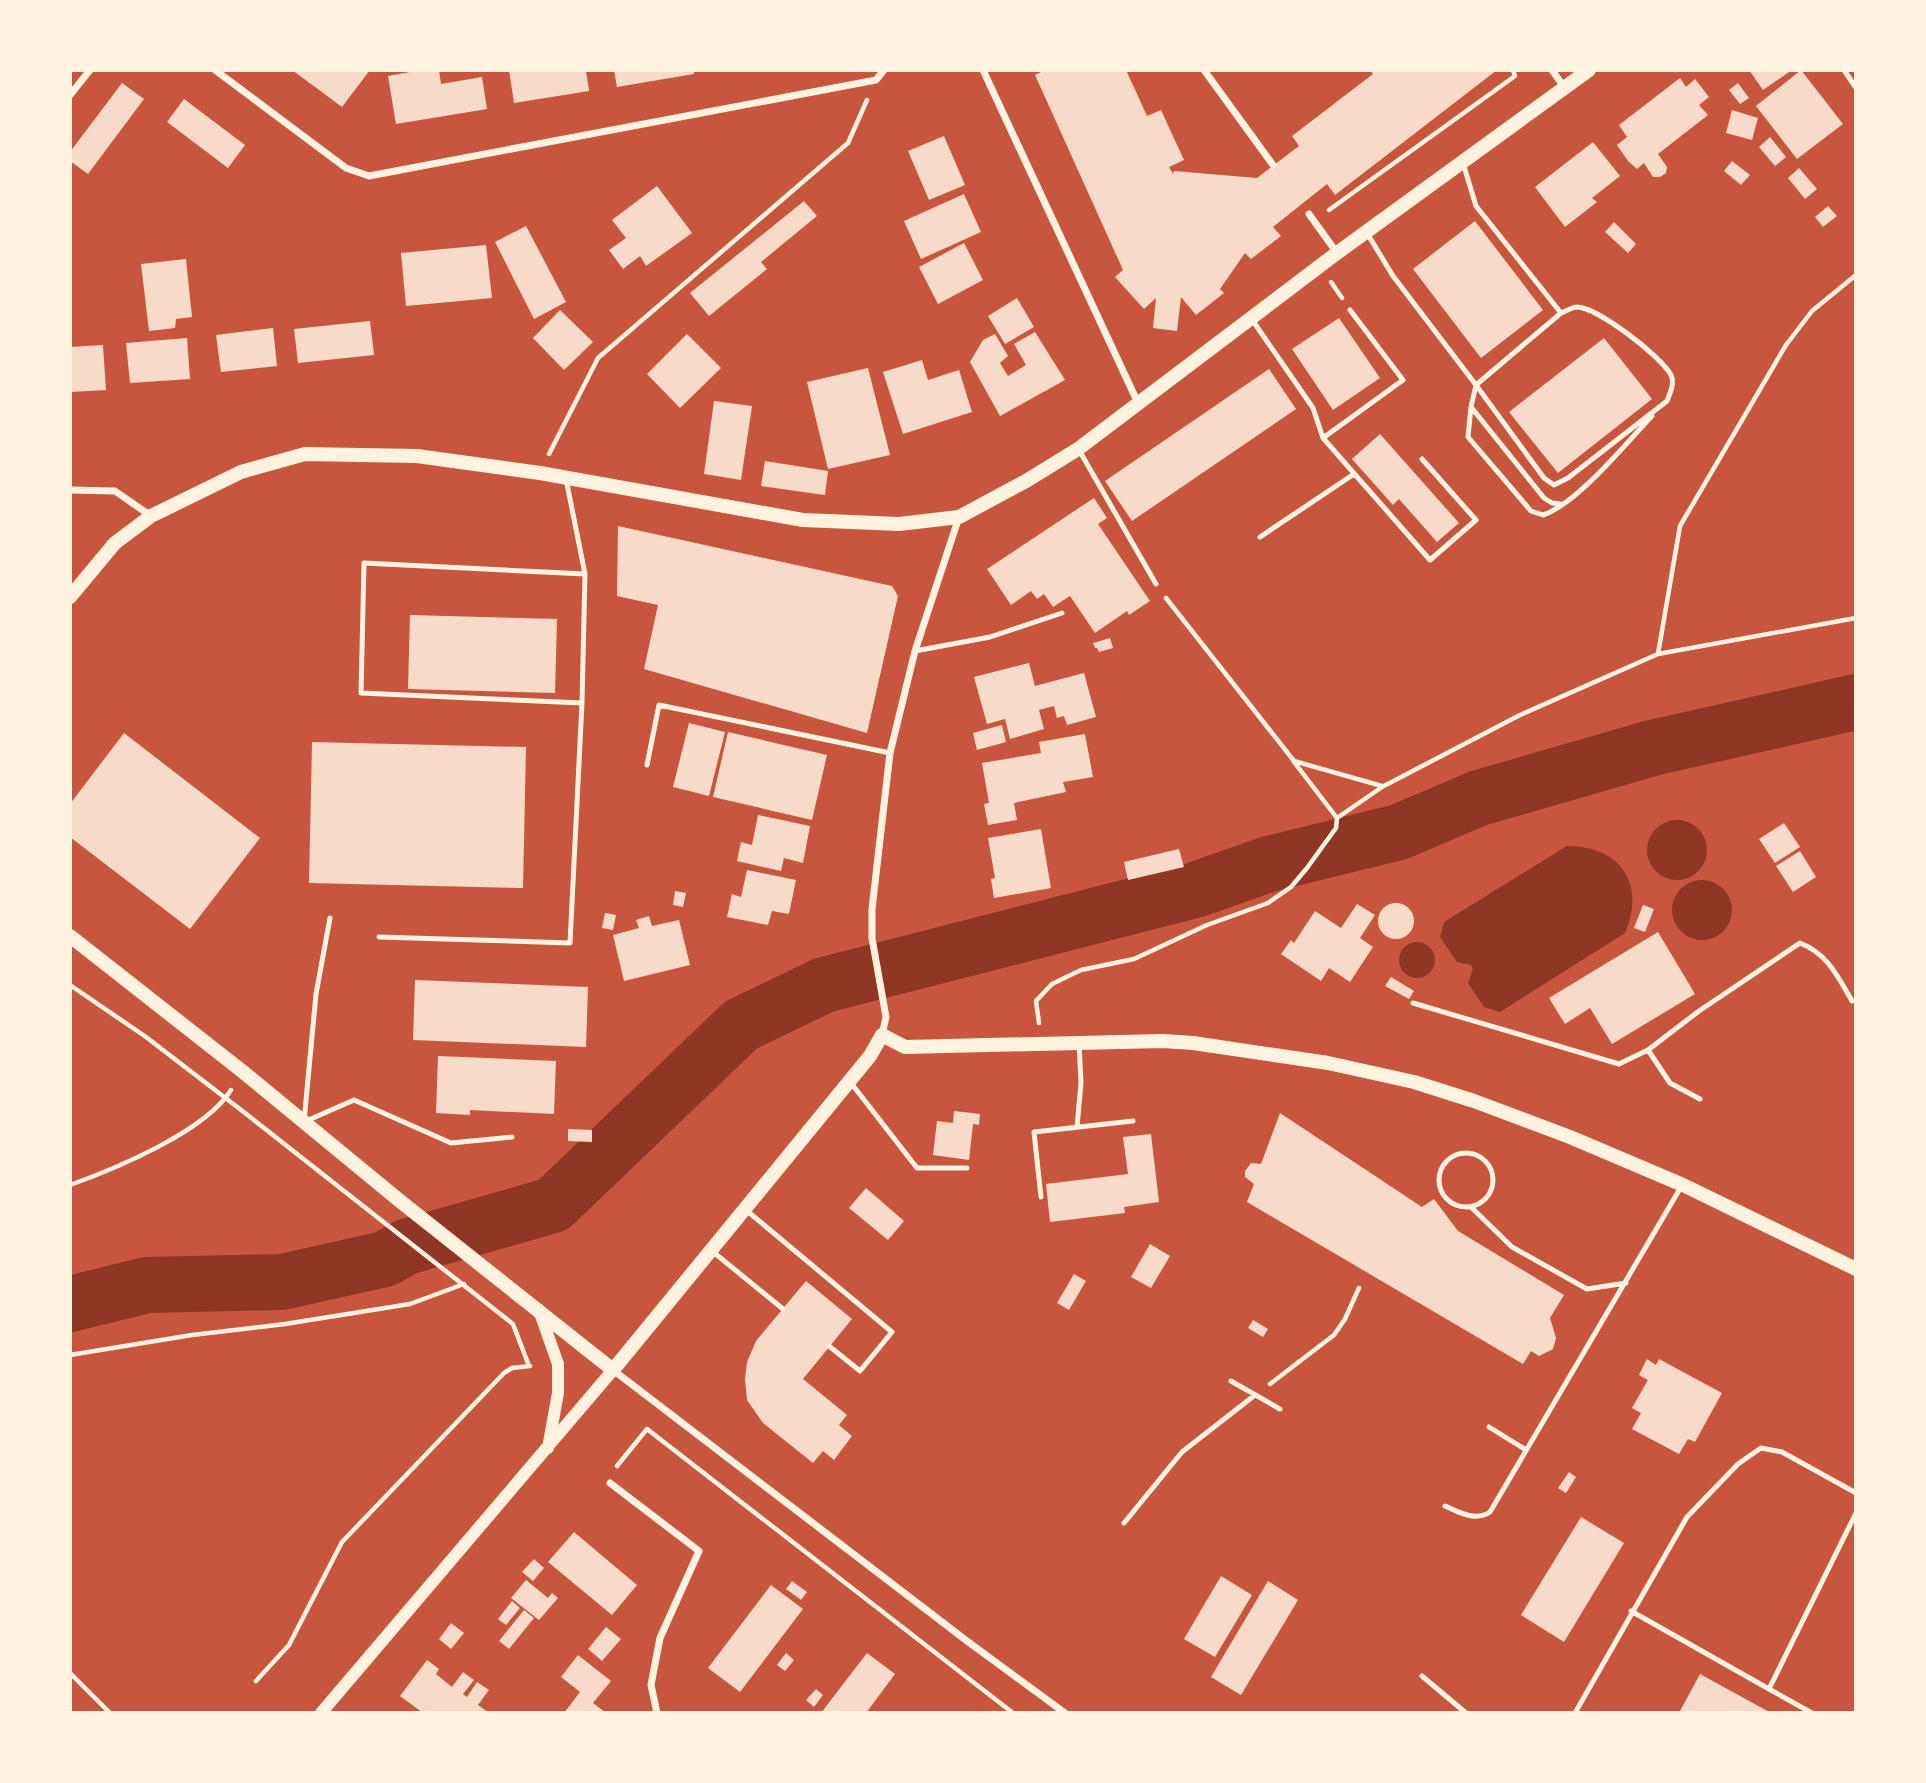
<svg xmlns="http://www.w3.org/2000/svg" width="1926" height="1783" font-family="Raleway,sans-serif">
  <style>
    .water { fill: #8f3625 }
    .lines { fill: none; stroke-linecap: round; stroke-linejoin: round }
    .river { stroke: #8f3625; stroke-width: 56 }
    .building { fill: #f7dbc8 }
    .path { stroke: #fff3e0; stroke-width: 4.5 }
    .service { stroke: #fff3e0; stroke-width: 5 }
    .minor { stroke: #fff3e0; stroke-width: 7 }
    .tertiary { stroke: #fff3e0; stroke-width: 12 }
    .secondary { stroke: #fff3e0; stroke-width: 14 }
  </style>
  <rect width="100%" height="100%" fill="#c8553d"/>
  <!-- water -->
  <path class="water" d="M1647 850a30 30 0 1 1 60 0a30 30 0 1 1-60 0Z
    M1567,846C1621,846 1646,884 1625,933L1500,1012L1484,1007L1468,983L1473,969L1471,965L1457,962L1440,937L1444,922Z
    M1672 910a30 30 0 1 1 60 0a30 30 0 1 1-60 0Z
    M1399 960a18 18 0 1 1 36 0a18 18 0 1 1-36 0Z"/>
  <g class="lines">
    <!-- river -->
    <path class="river" d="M70,1304L147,1285L282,1282L385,1259L406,1247L553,1205L741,1025L824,985L1195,890L1269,864L1399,832L1479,798L1652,748L1856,702"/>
  </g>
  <!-- building -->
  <path class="building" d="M292,70H370L342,107Z
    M421,70H439L441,84L482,77L487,109L396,124L388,76Z
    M509,70H586L589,91L514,103Z
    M614,70H694V74L617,87Z
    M1045,70H1126L1147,116L1161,110L1184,160L1169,167L1173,174L1174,171L1257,178L1299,146L1292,136L1373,74L1370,70H1497L1335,195L1327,184L1273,227L1281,236L1251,259L1245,253L1220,289L1224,293L1196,315L1181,297L1177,331L1153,328L1156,298L1144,309L1115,277L1123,270L1035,75Z
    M1749,70H1792L1763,90Z
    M1801,70L1843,124L1797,159L1756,106Z
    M1680,78L1686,87L1695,79L1709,97L1699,105L1708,115L1658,154L1667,167L1666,173L1660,177H1653L1644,163L1637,169L1628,161L1617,145L1627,137L1619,125Z
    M122,83L144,99L88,174L70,161V152Z
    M1738,83L1749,98L1740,104L1729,90Z
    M184,99L245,145L228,168L167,122Z
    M1732,110L1758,118L1752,140L1726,133Z
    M944,136L965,185L929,200L908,151Z
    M1770,137L1786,157L1775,166L1759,147Z
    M1593,142L1620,176L1592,198L1597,202L1565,227L1535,187Z
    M1732,161L1750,175L1741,185L1724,171Z
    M1799,168L1817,189L1805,199L1788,178Z
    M657,186L692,233L646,266L640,256L623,269L609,250L626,238L612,220Z
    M964,194L981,232L921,259L904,221Z
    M804,201L817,216L761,262L767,269L709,316L690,293Z
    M1828,206L1837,216L1823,227L1815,217Z
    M1475,221L1543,310L1481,358L1413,269Z
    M1614,222L1636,244L1628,253L1605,232Z
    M526,226L566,302L534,319L495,242Z
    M964,243L983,280L938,304L919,267Z
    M486,245L492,298L406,306L401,253Z
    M186,259L192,317L176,319L175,328L149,331L141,264Z
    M1017,298L1034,327L1005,344L988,316Z
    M560,310L593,342L564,370L533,338Z
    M1339,318L1380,378L1333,410L1292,349Z
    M370,321L374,355L298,363L294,329Z
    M273,328L277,366L221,372L216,335Z
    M1035,332L1065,380L1000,416L970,362L983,340L995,334L1008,356L1000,363L1008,376L1026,365L1014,344Z
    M687,334L721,368L680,408L647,374Z
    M187,338L190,379L130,383L126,343Z
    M1604,338L1652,399L1558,473L1509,412Z
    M103,345L106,390L70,392V347Z
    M922,360L928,380L959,370L972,412L903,434L883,372Z
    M868,368L890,455L828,469L807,382Z
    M1269,369L1296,409L1132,521L1105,481Z
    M714,401L752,406L741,480L704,474Z
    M1380,434L1459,523L1437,542L1399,499L1393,505L1352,459Z
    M765,461L828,471L825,495L761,486Z
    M1094,498L1107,518L1098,524L1150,601L1129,615L1127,611L1095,633L1070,596L1053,607L1044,594L1037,599L1031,591L1011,605L987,569Z
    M618,526L892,586L898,596L867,733L644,669L658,605L617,596Z
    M410,615L557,619L555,693L408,689Z
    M1110,638L1113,648L1099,652L1097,648H1095L1093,643Z
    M1029,663L1035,686L1084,673L1096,717L1067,725L1064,716L1057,718L1054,706L1039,710L1044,729L1010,739L1005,719L987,724L974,677Z
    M689,723L725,732L709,796L673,787Z
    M1002,725L1006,742L977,750L973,733Z
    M728,732L827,755L812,820L713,797Z
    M124,733L260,838L190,929L70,837V804Z
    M1085,734L1093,777L1063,782L1066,792L1014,803L1017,820L988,825L984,804L989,803L982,763L1041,753L1039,742Z
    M312,742L526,747L523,888L309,883Z
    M758,815L810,826L803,863L784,858L781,871L737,861L741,842L752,845Z
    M1784,823L1800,847L1775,863L1759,839Z
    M1041,829L1051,888L994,898L991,879L995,878L988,838Z
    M1179,849L1184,867L1128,880L1124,862Z
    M1800,851L1816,877L1793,892L1776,866Z
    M747,870L796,880L789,914L772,911L768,925L727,917L732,894L741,897Z
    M675,891L686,893L683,907L673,905Z
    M1378 921a18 18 0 1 1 36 0a18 18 0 1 1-36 0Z
    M1357,904L1375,915L1360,938L1373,947L1350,982L1329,968L1321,981L1281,954L1291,940L1294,943L1315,911L1341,928Z
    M1643,905L1654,909L1645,932L1634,928Z
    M605,913L616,915L613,930L602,928Z
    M649,916L652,926L679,920L690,965L624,981L613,935L639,928L636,920Z
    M1658,932L1695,994L1612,1044L1590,1008L1565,1024L1549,998Z
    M1391,977L1414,991L1409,999L1385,986Z
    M415,980L588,987L586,1047L413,1040Z
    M438,1056L556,1061L554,1114L470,1110V1115L436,1113Z
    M954,1111L980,1114L979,1125L973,1124L969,1160L933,1155L937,1121L953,1123Z
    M1280,1113L1422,1207L1434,1199L1458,1231L1564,1295L1550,1318L1556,1338L1553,1349L1539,1356L1531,1351L1523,1364L1247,1202L1254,1184L1245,1177V1171L1251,1163L1261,1164Z
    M568,1129L592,1130V1142L568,1141Z
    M1151,1134L1159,1202L1124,1207L1125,1213L1050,1222L1046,1184L1128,1174L1123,1137Z
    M866,1188L904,1221L888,1240L849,1208Z
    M1150,1244L1170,1256L1151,1288L1131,1277Z
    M1074,1274L1086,1281L1069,1310L1057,1303Z
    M806,1281L852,1319L803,1379L847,1415L839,1425L852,1436L834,1460L823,1451L813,1463L763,1423L747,1400L745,1379L747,1362L756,1341Z
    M1253,1320L1268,1329L1263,1337L1248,1328Z
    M1647,1359L1656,1365L1659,1359L1722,1393L1695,1442L1688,1439L1679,1454L1632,1429L1641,1413L1632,1408L1648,1380L1639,1375Z
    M1569,1472L1576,1477L1566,1493L1558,1488Z
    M1581,1517L1624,1543L1564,1642L1521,1615Z
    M574,1532L637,1585L612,1615L548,1562Z
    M534,1559L544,1568L533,1581L522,1572Z
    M1221,1576L1252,1595L1215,1657L1184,1639Z
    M526,1580L548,1598L552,1593L558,1598L539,1620L511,1598Z
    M792,1581L807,1592L801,1600L786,1589Z
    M1268,1581L1298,1600L1241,1695L1211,1677Z
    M771,1585L803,1609L740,1692L708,1668Z
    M512,1601L520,1608L506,1625L498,1619Z
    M524,1610L534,1618L509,1649L499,1641Z
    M451,1623L464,1633L451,1649L439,1639Z
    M606,1627L621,1639L602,1661L588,1649Z
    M786,1653L794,1660L785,1671L777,1665Z
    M867,1653L895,1674L866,1713H821Z
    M578,1655L611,1681L593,1703L606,1713H564L580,1692L561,1677Z
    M427,1660L439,1669L436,1674L452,1687L463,1672L474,1680L463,1694L467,1697L477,1682L489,1690L478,1705L489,1713H423L400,1696Z
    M1700,1674L1771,1713H1679Z
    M816,1689L823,1695L814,1707L806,1700Z"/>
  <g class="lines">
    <!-- path -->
    <path class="path" d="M1329,210L1515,76L1513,70
      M1331,282L1342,298
      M549,454L598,358L848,143L867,100
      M1166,598L1294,761L1382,786
      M1658,654L1680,526L1786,345L1812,311L1856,275
      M1294,762L1337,818
      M70,985L146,1037L245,1113L513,1324L529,1366
      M1039,1023L1036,1001L1052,984L1081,970L1134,959L1207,925L1268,903L1291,887L1307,868L1336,828L1337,818L1382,787L1520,715L1658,654L1856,618
      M70,1185C115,1169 206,1131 231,1090
      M70,1355L192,1335L285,1324L410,1304L464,1284
      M1270,1384L1334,1335L1345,1319L1359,1288
      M617,1466L647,1429L1013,1713
      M70,1673L110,1713
      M256,1681L289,1645L342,1542L504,1373L512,1368L530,1366"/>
    <!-- service -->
    <path class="service" d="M1844,70L1856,88
      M1367,233L1393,276L1476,385L1561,313L1476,206L1463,163
      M1253,321L1313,408L1323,438L1430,560L1476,520L1422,459
      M1476,385L1544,478L1554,485L1568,478L1667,401C1670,393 1675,383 1671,375C1661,356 1597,307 1577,307C1572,307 1565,312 1561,313
      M1476,385L1471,407L1544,498L1552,503L1561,504
      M1471,407L1468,437L1531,511L1543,515C1577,504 1626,443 1652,416
      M1323,438L1403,380L1350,310
      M1079,450L1156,584
      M1260,537L1354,474
      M915,651L990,637L1062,613
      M582,703L361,693L364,563L585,574
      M647,765L659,705L890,753
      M330,918L316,994L304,1122L354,1100L451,1143L512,1137
      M379,937L570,943L582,703L585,574L566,479
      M1413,1003L1619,1064L1648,1050L1670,1083L1700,1099
      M1648,1050L1699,1011L1800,943C1828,954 1838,977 1852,1001
      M851,1083L917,1168H967
      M1077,1127L1081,1083L1079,1043
      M1439 1180a27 27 0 1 1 54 0a27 27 0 1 1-54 0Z
      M1041,1197L1034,1132L1133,1121
      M1471,1207L1512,1247L1587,1289L1626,1283
      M746,1210L892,1332L860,1371L829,1346
      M712,1251L783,1309
      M1231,1381L1280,1409
      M1489,1427L1526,1450
      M1445,1506C1459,1512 1475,1522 1490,1512L1681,1187
      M1124,1523L1182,1452L1255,1395
      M1631,1611L1769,1689L1856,1513
      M1422,1676L1466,1713
      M1769,1689L1812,1713
      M1575,1713L1687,1517L1738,1464L1761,1448L1782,1452L1856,1493"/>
    <!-- minor -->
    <path class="minor" d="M215,70L346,168L369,176L876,80L884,70
      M983,70L1138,403
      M1204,70L1273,165
      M1552,70L1564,87
      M70,95L90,70
      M1309,214L1337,253
      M70,490L115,491L151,516
      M882,1035L886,1017L872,938V909L890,753L915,651L959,517
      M613,1370L967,1641L1065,1713
      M610,1483L699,1551L660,1638L651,1685L657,1713"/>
    <!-- tertiary -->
    <path class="tertiary" d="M539,1310L558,1364V1393L548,1448
      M321,1713L613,1370"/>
    <!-- secondary -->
    <path class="secondary" d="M70,597L115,543L151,516L241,472L305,454L417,456L540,473L803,520L899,524L959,517L1026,481L1078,449L1337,253L1589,70
      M70,936L242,1071L400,1201L613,1370L870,1056L882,1035L905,1047L1163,1041L1193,1043L1328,1063L1414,1082L1474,1101L1570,1137L1683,1185L1856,1269"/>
  </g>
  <!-- border -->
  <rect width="1926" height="1783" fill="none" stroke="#fff3e0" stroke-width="144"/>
</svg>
